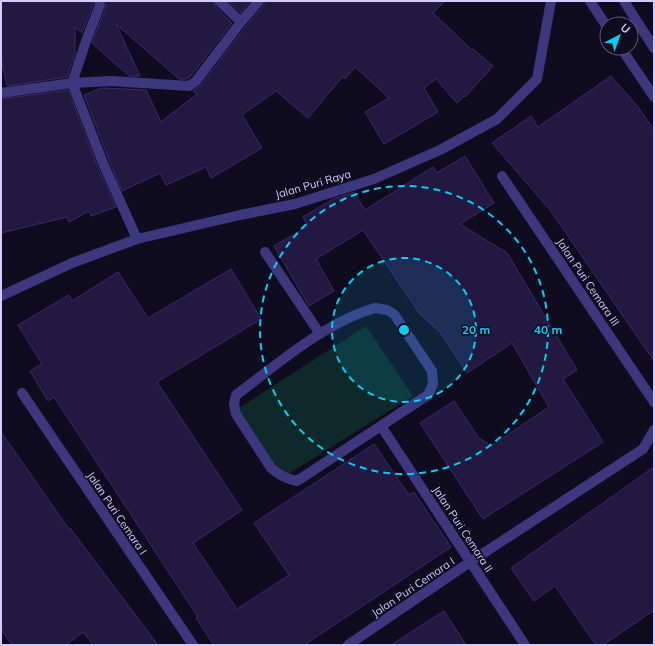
<svg xmlns="http://www.w3.org/2000/svg" width="655" height="646" font-family="Mulish,sans-serif">
  <style>
    .green { fill: #0f2829 }
    .building { fill: #221840; stroke: #3a2a6c }
    .lines { fill: none; stroke-linecap: round; stroke-linejoin: round }
    .minor { stroke: #3d377e; stroke-width: 10 }
    .ring { fill: none; stroke: #00d0f5; stroke-width: 2; stroke-dasharray: 7 5 }
    .labels { text-anchor: middle; dominant-baseline: central; stroke-width: 3; stroke-linejoin: round; paint-order: stroke }
    .street-label { font-size: 11px; fill: #d3caff; stroke: #100c1f }
    .centre { fill: #00d0f5; stroke: #100c1f; stroke-width: 2 }
    .ring-label { font-size: 12px; text-anchor: middle; font-weight: bold; fill: #00d0f5; stroke: #100c1f; stroke-width: 3; stroke-linejoin: round; paint-order: stroke }
  </style>
  <rect width="100%" height="100%" fill="#100c1f"/>
  <!-- green -->
  <path class="green" d="M366,326L413,396L282,478L236,410Z"/>
  <!-- building -->
  <path class="building" d="M1,1H93V5L82,33L75,27V54L67,77L7,86L1,58Z
    M106,1H213L215,6L232,23L191,76L187,79H179L116,24L140,76H129L92,43L106,7Z
    M228,1H250L241,13Z
    M265,1H445L433,13L472,50L473,49L493,66L465,97L464,96L457,103L436,79L424,88L438,112L384,144L365,112L389,98L355,67L345,79L343,76L308,118L276,91L242,115L262,148L211,178L206,167L166,185L160,173L122,191L109,160L84,95L102,88L146,90L161,122L197,94L193,91L201,85L246,26L264,5Z
    M611,76L638,107L654,130V361L550,210L492,143L531,116L538,127Z
    M68,90L97,165L116,207L91,216L89,211L69,222L67,217L1,233V99Z
    M465,156L494,203L460,224L507,253L577,370L563,379L603,442L483,519L420,423L454,401L478,437L491,446L549,407L512,343L467,373L440,332L420,314L363,230L316,259L334,291L309,306L274,246L308,226L303,217L333,199L354,192L365,210L433,167L437,173Z
    M231,269L261,319L157,382L242,510L193,543L237,609L289,575L254,523L374,444L409,495L414,492L451,547L304,645H214L196,618L198,617L54,397L48,401L30,371L42,364L18,325L69,295L72,301L118,272L148,318Z
    M1,432L69,529L70,528L158,645H93L83,632L66,645H12L1,629Z
    M654,467V610L603,645H596L555,586L534,601L511,568Z
    M444,611L466,645H391Z"/>
  <g class="lines">
    <!-- minor -->
    <path class="minor" d="M99,1L100,5L86,41L72,83L103,163L137,239
      M219,1L241,22
      M590,1L607,27
      M624,1L654,48
      M621,48L654,97
      M1,93L72,83L111,81L189,86L196,81L241,22L259,1
      M502,176L654,402
      M265,252L320,334
      M1,296L72,263L137,239L240,215L295,204L374,179L440,150L497,119L537,79L551,1
      M375,308L387,310L394,314L432,371L433,384L428,395L297,481C286,479 279,475 271,468L236,414L234,404L236,395C278,364 325,322 375,308Z
      M22,393L193,645
      M381,426L525,645
      M348,645L470,562L643,449L654,430"/>
  </g>
  <!-- distance rings -->
  <circle cx="404" cy="330" r="72" fill="#00d0f5" fill-opacity=".12"/>
  <g class="ring">
    <circle cx="404" cy="330" r="72"/>
    <circle cx="404" cy="330" r="144"/>
  </g>
  <g class="labels">
    <!-- street labels -->
    <g class="street-label">
      <text transform="translate(313 184) rotate(-16)">Jalan Puri Raya</text>
      <text transform="translate(588 282) rotate(56)">Jalan Puri Cemara III</text>
      <text transform="translate(117 513) rotate(56)">Jalan Puri Cemara I</text>
      <text transform="translate(463 529) rotate(57)">Jalan Puri Cemara II</text>
      <text transform="translate(413 587) rotate(-34)">Jalan Puri Cemara I</text>
    </g>
  </g>
  <circle cx="404" cy="330" r="6" class="centre"/>
  <g class="ring-label">
    <text x="476" y="334">20 m</text>
    <text x="548" y="334">40 m</text>
  </g>
  <!-- border -->
  <rect width="655" height="646" fill="none" stroke="#d3caff" stroke-width="4"/>
  <!-- north arrow -->
  <g transform="translate(619 36) rotate(41)"><circle r="19" fill="#100c1f" stroke="#5e5879"/>
  <path d="M0-3L7 15L0 10L-7 15Z" fill="#00d0f5"/>
  <text y="-6" font-size="11" font-weight="bold" text-anchor="middle" fill="#d3caff">U</text>
  </g>
</svg>
